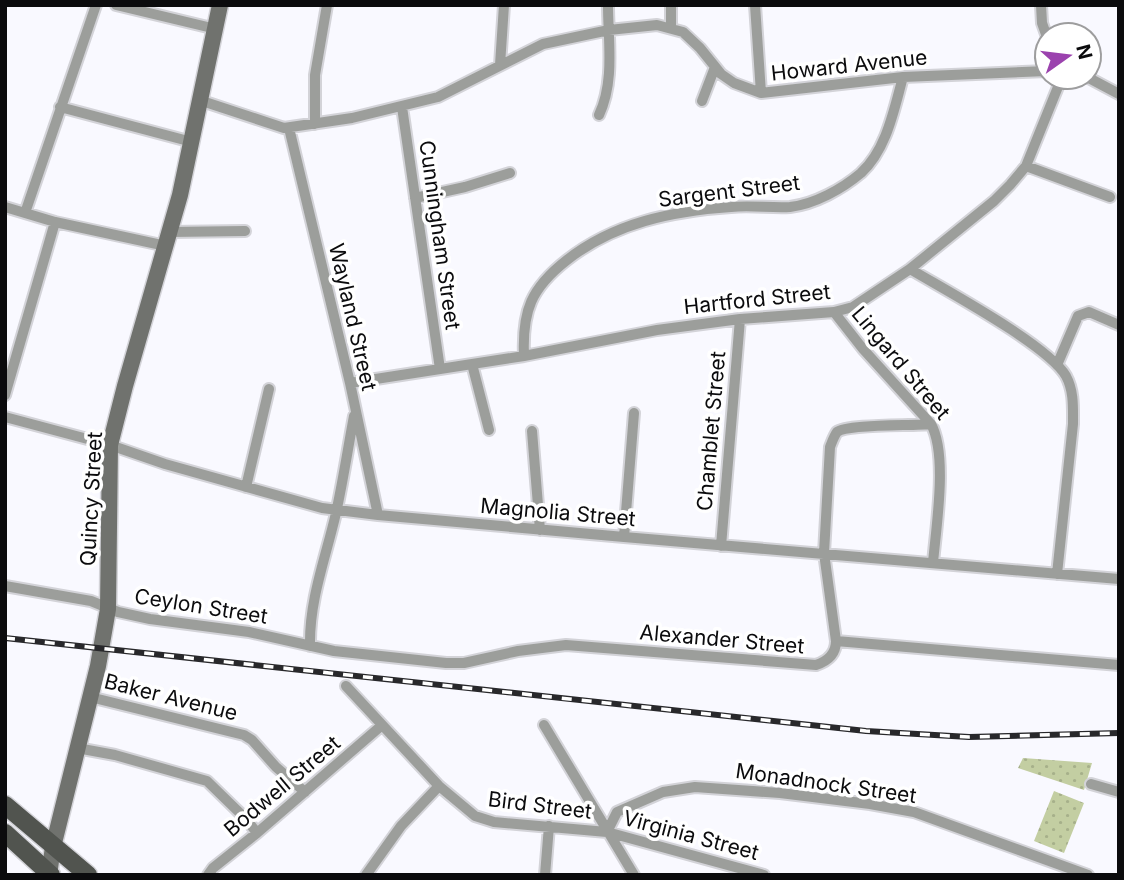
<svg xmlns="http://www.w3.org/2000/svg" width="1124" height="880" font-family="Inter,sans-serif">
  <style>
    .park { fill: url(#park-dots) }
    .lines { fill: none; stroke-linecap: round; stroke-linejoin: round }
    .minor-casing { stroke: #d3d3d8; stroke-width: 14 }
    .secondary-casing { stroke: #d3d3d8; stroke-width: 19 }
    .primary-casing { stroke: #d3d3d8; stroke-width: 21 }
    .minor { stroke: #9c9e9b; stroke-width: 10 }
    .secondary { stroke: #70726e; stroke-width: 16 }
    .primary { stroke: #51544f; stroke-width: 18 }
    .rail-casing { stroke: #28282b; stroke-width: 6 }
    .rail { stroke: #fff; stroke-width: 3.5; stroke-dasharray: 10; stroke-linecap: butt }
    .labels { text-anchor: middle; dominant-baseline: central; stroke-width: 7; stroke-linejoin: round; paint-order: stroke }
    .street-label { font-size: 21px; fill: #0b0b0d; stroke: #fff }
  </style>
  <defs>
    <pattern id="park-dots" width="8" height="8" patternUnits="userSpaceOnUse" patternTransform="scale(1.75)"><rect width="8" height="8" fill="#c3cea2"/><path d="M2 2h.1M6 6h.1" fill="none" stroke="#a6b08a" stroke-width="1.8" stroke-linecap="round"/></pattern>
  </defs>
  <rect width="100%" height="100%" fill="#f9f9ff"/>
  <!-- park -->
  <path class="park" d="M1023,758L1092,763L1084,790L1018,768Z
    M1054,791L1084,803L1064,853L1034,841Z"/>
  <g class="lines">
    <defs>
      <path id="minor" d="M116,5L216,29
        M671,5V27
        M755,5L761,93
        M1041,5L1042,23L1047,37
        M500,65L504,5
        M1087,77L1119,94
        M199,100L284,128L352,118L438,97L543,44L609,30L657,25L683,32L700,48L721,74L734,83L761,93L903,77L1047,71
        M702,101L715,67
        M60,107L192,142
        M402,107L440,369
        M599,115C615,81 608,41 608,5
        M315,124V75L327,5
        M289,128L350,383L378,515
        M1026,166L1110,197
        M415,198L465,187L510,173
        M5,207L55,222L166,246
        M25,213L96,5
        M170,232L245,231
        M910,269C945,290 1048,345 1066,376C1074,391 1073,407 1073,424L1057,574
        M834,312L863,349L931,424C948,455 936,527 933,563
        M524,356C522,311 531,288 567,260C614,223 672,211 731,207C750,205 770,208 790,207C815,204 842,189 861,173C887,149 894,109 903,77
        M472,364L489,430
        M1057,365L1078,316L1089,312L1119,325
        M350,383L524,356L657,330L740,319L834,312L853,307L910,269L994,201L1010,185L1026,166L1062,77
        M5,395L55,222
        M5,417L110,445L165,464L322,508L378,515L624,537L1119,579
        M532,431L540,530
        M246,487L269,389
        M624,537L634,413
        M721,546L740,319
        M5,586L91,601L118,612L150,619L249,632L334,651L446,663H464L518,651L566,645L816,665C828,661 836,654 836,641L1119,665
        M836,641L824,553L830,447C832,442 834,436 837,432C847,424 912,426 931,424
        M310,646C309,600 326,557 336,513C343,481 348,448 354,416
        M346,686L439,786L475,816L494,822L607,832L764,875
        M90,697L244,735L252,740L276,767L305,792
        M544,725L634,875
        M77,748L115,755L207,781L246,819L257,833
        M1091,784L1119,792
        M607,832L617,812L663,792L695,787L780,793L870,804L914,812L1088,875
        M208,875L213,868L257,833L381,726
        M366,875L401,826L439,786
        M545,875L549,826"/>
      <path id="secondary" d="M49,875L53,847L98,666L108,609L110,445L125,386L180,195L220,5"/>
      <path id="primary" d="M5,805L88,875
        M5,833L51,875"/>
    </defs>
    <!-- minor casing -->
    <use href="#minor" class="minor-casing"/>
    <!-- secondary casing -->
    <use href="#secondary" class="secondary-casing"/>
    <!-- primary casing -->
    <use href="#primary" class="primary-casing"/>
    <!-- minor -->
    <use href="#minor" class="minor"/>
    <!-- secondary -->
    <use href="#secondary" class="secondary"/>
    <!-- primary -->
    <use href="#primary" class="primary"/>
    <defs>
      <path id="rail" d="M5,638L866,731L969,737L1119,733"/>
    </defs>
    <!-- rail casing -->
    <use href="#rail" class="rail-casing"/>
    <!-- rail -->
    <use href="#rail" class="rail"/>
  </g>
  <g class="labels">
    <!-- street labels -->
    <g class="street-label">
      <text transform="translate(849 65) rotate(-6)">Howard Avenue</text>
      <text transform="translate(729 191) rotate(-7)">Sargent Street</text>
      <text transform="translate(440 235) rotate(82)">Cunningham Street</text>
      <text transform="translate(757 299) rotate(-6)">Hartford Street</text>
      <text transform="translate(353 317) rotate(77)">Wayland Street</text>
      <text transform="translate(901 363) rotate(50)">Lingard Street</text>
      <text transform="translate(711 431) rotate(-85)">Chamblet Street</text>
      <text transform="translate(91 499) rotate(-87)">Quincy Street</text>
      <text transform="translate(558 512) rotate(5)">Magnolia Street</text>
      <text transform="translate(201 606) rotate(9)">Ceylon Street</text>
      <text transform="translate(722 639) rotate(5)">Alexander Street</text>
      <text transform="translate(171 697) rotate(14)">Baker Avenue</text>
      <text transform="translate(826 783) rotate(8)">Monadnock Street</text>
      <text transform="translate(282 786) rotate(-40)">Bodwell Street</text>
      <text transform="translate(540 805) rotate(7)">Bird Street</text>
      <text transform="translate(691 835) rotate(15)">Virginia Street</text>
    </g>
  </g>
  <!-- border -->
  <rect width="1124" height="880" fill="none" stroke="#0b0b0d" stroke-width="14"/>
  <!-- north arrow -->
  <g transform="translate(1068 56) rotate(76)"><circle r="33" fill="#ffffff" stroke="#9d9d9e" stroke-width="2"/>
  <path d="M0-5L12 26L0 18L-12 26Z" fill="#9b42ae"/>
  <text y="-10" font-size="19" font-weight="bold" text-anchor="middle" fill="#0b0b0d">N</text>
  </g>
</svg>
